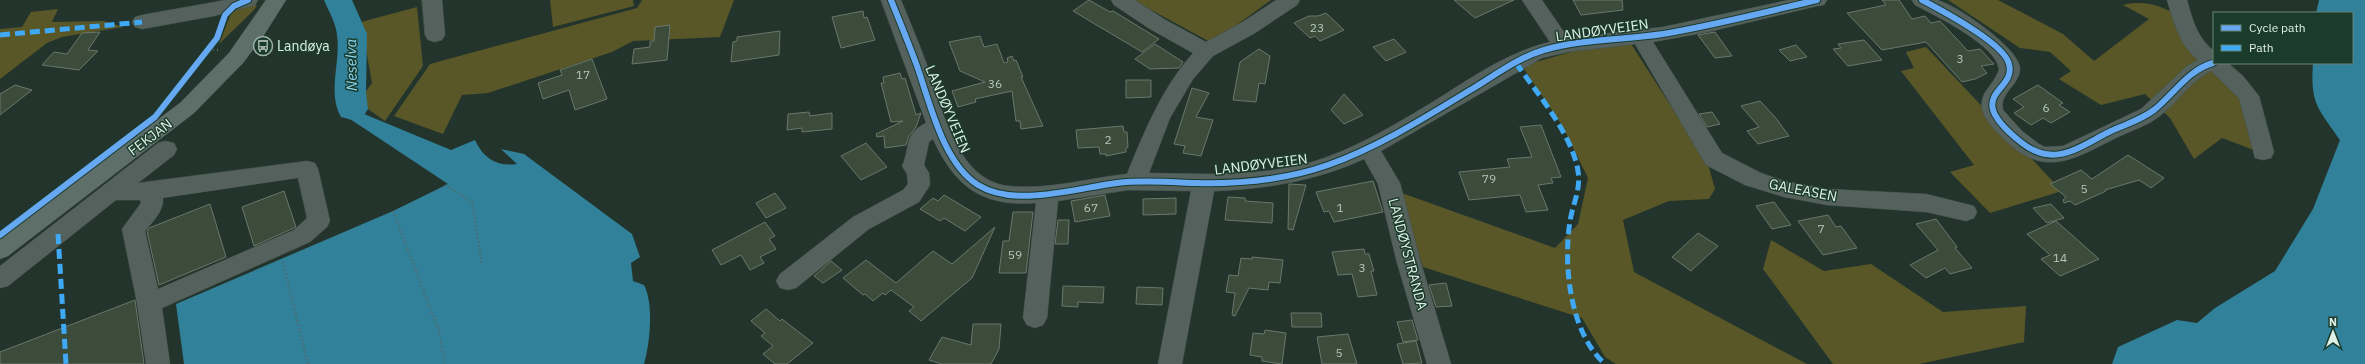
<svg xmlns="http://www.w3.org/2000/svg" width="2365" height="364" font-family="'IBM Plex Sans',sans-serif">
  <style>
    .green { fill: #595728 }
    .water { fill: #308199 }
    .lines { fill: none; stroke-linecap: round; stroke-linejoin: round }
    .river { fill: #308199; fill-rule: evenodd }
    .building { fill: #3b4c3a; stroke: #6b776d }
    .minor-casing { stroke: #41514a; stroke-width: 1 }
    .major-casing { stroke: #41514a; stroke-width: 1 }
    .path { stroke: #5b6661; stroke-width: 2.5; stroke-dasharray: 1 3; stroke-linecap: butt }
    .minor { fill: #55615c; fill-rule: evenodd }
    .major { fill: #5e6e69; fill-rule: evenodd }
    .quiet { stroke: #3fa9f5; stroke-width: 5; stroke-dasharray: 10 5; stroke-linecap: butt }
    .cycleway-casing { stroke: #1b3b2d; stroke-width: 8 }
    .cycleway { stroke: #66a8f1; stroke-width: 6 }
    .labels { text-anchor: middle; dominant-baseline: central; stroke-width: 3; stroke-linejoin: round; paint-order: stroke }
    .number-label { font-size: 12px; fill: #b6c8bc }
    .street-label { font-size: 14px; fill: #dff1e7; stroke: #1b3b2d }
    .poi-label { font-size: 14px; fill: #dff1e7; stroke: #1b3b2d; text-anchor: start }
    .water-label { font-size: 15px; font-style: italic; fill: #88d7f2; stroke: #1b3b2d }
  </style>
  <rect width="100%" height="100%" fill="#22342c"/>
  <!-- green -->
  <path class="green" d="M550,0H633L634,6L553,27Z
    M642,0H734L720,37L633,41L612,52L488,93L462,95L443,134L394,116L430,64L637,8Z
    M1133,0H1271L1212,43Z
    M1948,0H1998L2063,34L2094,61L2149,19L2123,5C2144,0 2159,5 2178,15L2194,56L2238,84L2254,150L2222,138L2194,159L2170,118L2145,94L2101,105L2059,79L2071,71L2050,52L2020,48Z
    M254,3L257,6L252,12L219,44L232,11Z
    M417,7L423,66L385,121L358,102L372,83L361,22Z
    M58,9L52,22L104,21L123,27L62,37L47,43L0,79V29L22,27L31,12Z
    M1626,36L1708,164L1715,189L1709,199L1669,201L1623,220L1634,272L1807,364H1616L1605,357L1582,318L1423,267L1399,192L1555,248L1578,224L1588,178L1562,125L1522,66Z
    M1926,47L2062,191L1990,213L1950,172L1974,165L1901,71L1914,68L1906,52Z
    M1771,240L1824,271L1871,264L1943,312L2026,306L2024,342L1919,364H1833L1763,269Z"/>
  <!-- water -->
  <path class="water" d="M2319,0H2365V364H2112L2118,347L2177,320L2197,323L2215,308L2275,271L2313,209L2340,140C2318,108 2310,104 2313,63H2352V13H2316Z
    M352,109L451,150L475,140C483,158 497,167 517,164L501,149L524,154L632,234L640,257L631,263L633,281L644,285C654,304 650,343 644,364H184L176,304L393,211L448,184L344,115Z"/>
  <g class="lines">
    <!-- river -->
    <path class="river" d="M324,0H352L367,34L366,92L368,109L363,117L352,120L341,117C327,92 341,62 337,35C336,23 328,10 324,0Z"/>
  </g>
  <!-- building -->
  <path class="building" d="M1089,0L1110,12L1113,11L1159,39L1142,52L1073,11Z
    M1454,0H1514L1475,18Z
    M1573,0H1622L1623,10L1581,15Z
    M1882,0H1899L1912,19L1925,16L1931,23L1940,21L1968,51L1980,49L1994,64L1981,66L1987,73L1975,79L1962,82L1926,42L1882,50L1847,13L1886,5Z
    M863,11L864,18L867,17L875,40L841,48L832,17Z
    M1326,13L1344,30L1320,41L1315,36L1310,38L1294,23L1309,16H1318Z
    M670,25L667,60L632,64L634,49L650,47V41H654L655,27Z
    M780,31L779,55L731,62L733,42L737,41V37Z
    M100,32L88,50L98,51L79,70L42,65L54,52L67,54L82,33Z
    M1715,32L1727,49L1732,56L1715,58L1698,35Z
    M980,36L984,47L997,44L1004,63L1008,62L1007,58L1012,56L1014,61L1016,60L1023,77H1021L1043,126L1021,129L1020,121H1016L1012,91L975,99L976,102L958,107L952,91L985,82L960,71L949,42Z
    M1394,39L1406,52L1386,61L1373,47Z
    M1864,40L1882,60L1848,66L1833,49L1841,48L1838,44Z
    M1155,44L1183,62L1179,68L1150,69L1135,59Z
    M1796,45L1807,57L1790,61L1779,50Z
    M1259,49L1270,56L1265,84L1259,83L1256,102L1233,100L1240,62Z
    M592,59L607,99L575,110L569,90L543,99L538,83L562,75L560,70Z
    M900,73L902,79L905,78L916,115L921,113L916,127L909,136L906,145L885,148L884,136L877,137L876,134L903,121L891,122L881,83H884L883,77Z
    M1126,80H1151V97L1126,98Z
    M15,85L32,90L0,115V94Z
    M2038,85L2063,103L2059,105L2070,112L2051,123L2043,118L2031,125L2014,113L2024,107L2013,99Z
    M1192,88L1209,93L1196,117L1213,120L1201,156L1183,153L1185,146L1174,144Z
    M1344,94L1363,115L1344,124L1331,110Z
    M1760,101L1775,117L1789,136L1758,144L1747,131L1759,127L1741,106Z
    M809,112L810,116L832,113V129L802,132V128L787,130L788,114Z
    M1712,112L1720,124L1707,127L1699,114Z
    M1541,125L1561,177L1551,178L1553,183L1538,185L1548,210L1526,212L1520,195L1469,200L1459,172L1510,167L1507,159L1532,157L1520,127Z
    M1123,126L1124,132H1127L1128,147L1126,148V152L1106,156V154H1100L1099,147L1078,148L1076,130Z
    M866,143L887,167L861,180L841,156Z
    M2128,155L2164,178L2151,188L2139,180L2105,190L2106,191L2075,205L2070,201L2064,203L2063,200L2066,197L2050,184L2081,170L2092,179Z
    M1373,181L1383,212L1334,222L1329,211L1324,212L1316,192Z
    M1289,184L1306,185L1293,230L1288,229Z
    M284,191L296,227L254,246L242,207Z
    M775,193L786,208L766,218L756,203Z
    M944,195L981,217L965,231L944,218L940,221L920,209L933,198L938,201Z
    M1105,195L1110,216L1075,222L1071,201Z
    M1228,197L1245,198V201L1273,203L1272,223L1225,220Z
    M1176,198V214L1143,215V199Z
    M1774,202L1791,225L1772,229L1756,206Z
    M210,204L226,257L159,285L147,231L149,228Z
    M2051,204L2064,218L2047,223L2033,208Z
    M1013,212H1033L1026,273H999L1003,241H1009Z
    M1828,215L1836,227L1841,226L1857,248L1823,255L1798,221Z
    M1936,219L1957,247L1955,248L1972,268L1950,274L1945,268L1926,278L1910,265L1938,250L1916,224Z
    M1058,220H1069L1068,244H1055Z
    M2056,221L2099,259L2060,276L2041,259L2050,255L2027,234Z
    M765,222L775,236L769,239L776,249L760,257L764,263L750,270L741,255L721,265L712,250Z
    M995,227L972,278L921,321L909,311L914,307L891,290L885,295L883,293L873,301L865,294L863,295L843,278L866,260L896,283L933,251L952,264Z
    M1698,233L1718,246L1691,271L1672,257Z
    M1364,249L1365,254H1369L1374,271H1371L1377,295L1358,297L1352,274L1338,275L1332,252Z
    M1252,257L1283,260L1280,283L1269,282L1268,290L1249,288L1235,316L1232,315L1235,293L1226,292L1229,275L1238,276L1241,258L1252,259Z
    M831,261L842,270L823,283L814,276Z
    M1446,283L1452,306L1436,307L1429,285Z
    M1063,286L1104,287L1103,303L1078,302V307L1062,306Z
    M1137,287L1163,288L1162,305L1136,304Z
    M135,300L144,364H0V352Z
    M766,309L780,321L782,319L813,343L787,364H775L763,354L773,346L761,336L765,333L751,321Z
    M1291,313H1321L1322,327H1292Z
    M1412,320L1418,340L1403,342L1397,322Z
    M973,324H1001L999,349L991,364H942L929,360L942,337L971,345Z
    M1265,330L1286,333L1282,364L1262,361V357L1250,355L1253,333L1264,334Z
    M1348,334L1357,364H1322L1317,337Z
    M1416,341L1422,363L1403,364L1397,344Z"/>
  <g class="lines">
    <defs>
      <path id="minor" d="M226,0H258L255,5L214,16L142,29L135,27L132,22L135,17L142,15Z
        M422,0H442L445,35L442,40L435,42L428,40L425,35Z
        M881,0H901C910,22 919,43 927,65C942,106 956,181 1009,186C1049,190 1088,178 1127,174C1145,130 1162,88 1193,53L1150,29L1114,5L1111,0H1135L1164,19L1206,42L1241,23L1276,0H1300L1297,5L1255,33L1213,56L1193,79L1170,118L1149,173C1204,174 1259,177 1312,162C1349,151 1384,131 1416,112C1459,87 1502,53 1550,42L1522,0H1542L1568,38L1663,27L1789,0H1827L1824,5L1817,6L1708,32L1653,42L1722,153L1761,173L1784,181L1827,189L1926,194L1974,206L1977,212L1974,218L1966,221L1926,212L1827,205L1784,197L1745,185L1706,165L1635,44L1568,52L1542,58L1381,151L1400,183L1421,263L1451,364H1427L1397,263L1378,184L1364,159C1316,181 1266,189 1214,191L1182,364H1158L1191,191L1128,190L1058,201L1047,318L1043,325L1035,328L1027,325L1023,318L1036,203C982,207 955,187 933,139L929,142L924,165L929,173L930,185L919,202L869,229L796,288L788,290L780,288L776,281L780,274L853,217L903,190L908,184L907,174L902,166C911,147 903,134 926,123Z
        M1912,0C1920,0 1930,0 1937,0C1955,4 2021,49 2020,69C2019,86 1999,93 2003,110L2022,131L2039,144L2045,147L2063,146L2141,109L2187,66L2198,60C2179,44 2174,23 2167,0H2187C2193,21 2197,37 2214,51V63H2228L2243,76L2259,96L2274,152L2271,158L2263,160L2255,158L2239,98L2211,71C2192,80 2178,102 2161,115C2149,125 2133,130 2118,137C2077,157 2046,180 2006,141C1992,127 1973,111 1986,91C1991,84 1996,78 1999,70C1998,46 1936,16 1915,5Z
        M166,141L174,143L177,149L174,155L138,183L307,161L315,163L318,169L330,221L327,227L310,242L162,308L170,364H146L137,303L122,229L141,203L140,200H116L8,286L0,288V266L158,143ZM298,178L307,218L294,230L158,289L145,231C153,221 164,211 163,198Z"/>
      <path id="major" d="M266,0H286L264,35L243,63L194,113L8,256L0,259V237L180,103L229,53Z"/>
    </defs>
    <!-- minor casing -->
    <use href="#minor" class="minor-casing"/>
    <!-- major casing -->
    <use href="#major" class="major-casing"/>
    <!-- path -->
    <path class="path" d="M209,49L220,50
      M445,185L472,202L482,265
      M393,211L439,331L445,364
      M283,262L308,364"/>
    <!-- minor -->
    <use href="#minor" class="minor"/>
    <!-- major -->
    <use href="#major" class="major"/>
    <!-- quiet -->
    <path class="quiet" d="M0,35L142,22
      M1516,63C1537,93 1572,134 1578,171C1581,190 1573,203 1570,221C1563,266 1570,333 1605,364
      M58,234L66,364"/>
    <defs>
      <path id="cycleway" d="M891,0C900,22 909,44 917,66C930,103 943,163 978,185C1015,208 1077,188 1117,183C1143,180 1168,182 1194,183C1238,184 1286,180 1328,165C1381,146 1429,115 1477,86C1498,73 1520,57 1544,50C1582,39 1624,40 1663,34C1715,25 1766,12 1817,0
        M1922,0C1941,10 2004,43 2009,64C2017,93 1959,93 2022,143C2055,169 2080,146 2111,131C2126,124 2141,120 2154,110C2174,94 2188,70 2213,63
        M0,235L155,117L217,38L225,15L234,6L248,0"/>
    </defs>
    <!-- cycleway casing -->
    <use href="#cycleway" class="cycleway-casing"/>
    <!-- cycleway -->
    <use href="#cycleway" class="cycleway"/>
  </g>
  <!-- icons -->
  <defs>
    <symbol id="bus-ring" viewBox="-11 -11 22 22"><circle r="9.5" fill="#1b3b2d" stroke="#9dafa6" stroke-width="1.5"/><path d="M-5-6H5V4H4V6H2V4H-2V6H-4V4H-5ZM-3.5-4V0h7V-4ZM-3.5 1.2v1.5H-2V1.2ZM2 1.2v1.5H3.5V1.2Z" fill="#9dafa6"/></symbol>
  </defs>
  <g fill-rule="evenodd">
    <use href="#bus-ring" x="252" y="35" width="22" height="22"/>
  </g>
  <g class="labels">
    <!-- number labels -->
    <g class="number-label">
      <text x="1317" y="27">23</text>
      <text x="1960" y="58">3</text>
      <text x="583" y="74">17</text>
      <text x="995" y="83">36</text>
      <text x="2046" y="107">6</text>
      <text x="1108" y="139">2</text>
      <text x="1489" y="178">79</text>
      <text x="2084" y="188">5</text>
      <text x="1091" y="207">67</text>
      <text x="1340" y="207">1</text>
      <text x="1821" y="228">7</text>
      <text x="1015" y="254">59</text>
      <text x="2060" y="257">14</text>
      <text x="1362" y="267">3</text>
      <text x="1339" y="352">5</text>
    </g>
    <!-- street labels -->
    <g class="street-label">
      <text transform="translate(1602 30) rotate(-8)">LANDØYVEIEN</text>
      <text transform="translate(948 109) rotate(67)">LANDØYVEIEN</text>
      <text transform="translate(150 137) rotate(-37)">FEKJAN</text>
      <text transform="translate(1261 164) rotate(-7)">LANDØYVEIEN</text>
      <text transform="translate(1803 190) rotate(11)">GALEASEN</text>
      <text transform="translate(1408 254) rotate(75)">LANDØYSTRANDA</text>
    </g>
    <!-- poi labels -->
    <g class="poi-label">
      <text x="277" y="46">Landøya</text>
    </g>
    <!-- water labels -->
    <g class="water-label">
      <text transform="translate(351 65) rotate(-91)">Neselva</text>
    </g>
  </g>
  <!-- legend -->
  <rect x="2213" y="12" width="140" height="52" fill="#1b3b2d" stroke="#698477"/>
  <rect x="2221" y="25" width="20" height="6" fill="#66a8f1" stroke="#698477"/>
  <text x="2249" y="32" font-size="12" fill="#dff1e7">Cycle path</text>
  <rect x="2221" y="45" width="20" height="6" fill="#3fa9f5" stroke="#698477"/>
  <text x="2249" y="52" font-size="12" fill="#dff1e7">Path</text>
  <!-- north arrow -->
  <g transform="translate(2333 332)" stroke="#1b3b2d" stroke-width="3" paint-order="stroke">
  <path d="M0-3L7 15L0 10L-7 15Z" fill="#dff1e7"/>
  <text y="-6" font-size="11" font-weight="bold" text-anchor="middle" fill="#dff1e7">N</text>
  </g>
</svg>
